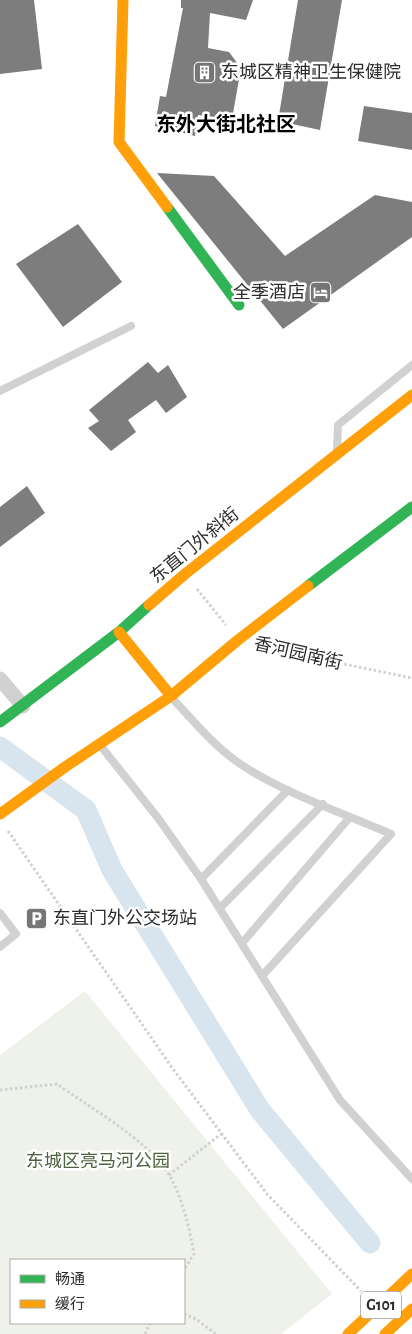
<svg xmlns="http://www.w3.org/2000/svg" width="412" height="1334" font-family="'Alegreya Sans','Noto Sans SC',sans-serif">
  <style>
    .green { fill: #eef2eb; fill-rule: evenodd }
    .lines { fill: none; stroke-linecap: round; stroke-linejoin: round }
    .canal { stroke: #d8e4ee; stroke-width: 21 }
    .building { fill: #7d7d7d }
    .path { stroke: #d1d1d1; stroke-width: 3; stroke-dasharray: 2.5 2.5; stroke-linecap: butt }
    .lane { stroke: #d1d1d1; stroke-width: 8 }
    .street { stroke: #d1d1d1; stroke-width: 15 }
    .fast { stroke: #30b455; stroke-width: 11 }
    .slow { stroke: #ff9f0a; stroke-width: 11 }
    .labels { text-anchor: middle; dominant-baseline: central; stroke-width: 5; stroke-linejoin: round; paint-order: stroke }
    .shield { fill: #fff; stroke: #6b6b6b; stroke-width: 1 }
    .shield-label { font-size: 16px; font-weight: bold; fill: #2c2c2c }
    .poi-label { font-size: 18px; fill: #2c2c2c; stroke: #fff; text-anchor: start }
    .street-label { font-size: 18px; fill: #2c2c2c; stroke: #fff }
    .park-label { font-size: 18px; fill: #4d623f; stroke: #fff }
    .quarter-label { font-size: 20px; font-weight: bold; fill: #000; stroke: #fff }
  </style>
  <rect width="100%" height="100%" fill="#fff"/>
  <!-- green -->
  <path class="green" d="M85,991L332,1294L281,1334H0V1055ZM11,1260H184V1323H11Z"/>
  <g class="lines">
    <!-- canal -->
    <path class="canal" d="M0,747L86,810L112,870L260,1110L370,1243"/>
  </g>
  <!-- building -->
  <path class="building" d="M0,0H34L42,69L0,74Z
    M181,0H253L246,20L210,13L208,48L229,52L241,68L232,119L198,115L195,136L155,126L160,96L166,97L183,8H181Z
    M298,0H342L320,130L278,121Z
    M364,106L412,113V150L358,141Z
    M157,173L214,176L285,256L375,195L412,202V237L283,329Z
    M78,224L122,282L63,327L16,264Z
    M148,362L158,373L168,365L187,397L166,413L156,400L128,420L136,432L111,451L88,428L99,421L89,410Z
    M27,486L45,513L0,547V507Z"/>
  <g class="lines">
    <!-- path -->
    <path class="path" d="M197,589L226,625
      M261,647L412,678
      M8,831L173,1069L267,1194L361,1291
      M0,1090L57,1084C89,1107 151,1142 170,1176C183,1201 189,1226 194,1254L184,1270
      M169,1175L221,1134
      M184,1314L196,1319L216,1334
      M145,1334L150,1323"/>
    <!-- lane -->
    <path class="lane" d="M0,391L131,326
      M337,450L338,425L412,365
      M171,697C192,719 211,743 236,761C278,791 343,813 391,834L262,976
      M100,745L158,818L201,879L340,1100L412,1179
      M201,879L288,790
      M221,907L323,804
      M0,913L16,934L0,947
      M243,942L350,817"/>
    <!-- street -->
    <path class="street" d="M0,679L23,706"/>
    <!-- fast -->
    <path class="fast" d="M167,207L239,305
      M308,586L412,507
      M0,722L119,632L149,605"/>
    <!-- slow -->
    <path class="slow" d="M123,0L119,142L167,207
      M149,605L185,574L412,395
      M119,632L171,696
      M0,814L65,767L171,696L238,640L308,586
      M348,1334L412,1274
      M385,1334L412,1309"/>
  </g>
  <!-- icons -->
  <defs>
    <symbol id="building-square" viewBox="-11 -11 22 22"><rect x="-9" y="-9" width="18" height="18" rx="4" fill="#767676" stroke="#fff"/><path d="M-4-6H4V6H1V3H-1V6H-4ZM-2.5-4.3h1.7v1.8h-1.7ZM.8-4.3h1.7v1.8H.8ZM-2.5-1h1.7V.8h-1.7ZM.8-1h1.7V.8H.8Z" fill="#fff"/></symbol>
    <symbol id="hotel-square" viewBox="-11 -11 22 22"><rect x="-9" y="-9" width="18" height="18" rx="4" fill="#767676" stroke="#fff"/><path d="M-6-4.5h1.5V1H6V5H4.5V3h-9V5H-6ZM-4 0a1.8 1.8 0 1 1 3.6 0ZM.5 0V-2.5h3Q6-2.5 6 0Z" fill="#fff"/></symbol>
    <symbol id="parking-square" viewBox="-11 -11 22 22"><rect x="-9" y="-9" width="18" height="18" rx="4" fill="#767676" stroke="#fff"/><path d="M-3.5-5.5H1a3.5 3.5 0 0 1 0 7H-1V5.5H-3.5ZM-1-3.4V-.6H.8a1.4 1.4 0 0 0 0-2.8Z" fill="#fff"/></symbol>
  </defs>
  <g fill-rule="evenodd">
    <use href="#building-square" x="192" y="60" width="25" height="25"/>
    <use href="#hotel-square" x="308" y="280" width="25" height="25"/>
    <use href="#parking-square" x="24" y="906" width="25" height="25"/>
  </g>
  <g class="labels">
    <!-- shield labels -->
    <rect class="shield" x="361" y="1291.5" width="40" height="27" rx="4"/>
    <g class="shield-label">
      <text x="381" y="1305">G101</text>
    </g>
    <!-- poi labels -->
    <g class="poi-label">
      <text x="221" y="73">东城区精神卫生保健院</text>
      <text x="305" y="293" text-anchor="end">全季酒店</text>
      <text x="53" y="919">东直门外公交场站</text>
    </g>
    <!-- street labels -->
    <g class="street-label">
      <text transform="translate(195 546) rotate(-39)">东直门外斜街</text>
      <text transform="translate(298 654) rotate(13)">香河园南街</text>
    </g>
    <!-- park labels -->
    <g class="park-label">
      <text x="98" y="1162">东城区亮马河公园</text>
    </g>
    <!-- quarter labels -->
    <g class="quarter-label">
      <text x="226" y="125">东外大街北社区</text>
    </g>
  </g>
  <!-- legend -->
  <rect x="10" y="1259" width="175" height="65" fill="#ffffff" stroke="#ababab"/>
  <rect x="20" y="1275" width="25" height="8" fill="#30b455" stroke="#ababab"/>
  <text x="55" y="1284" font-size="15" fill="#2c2c2c">畅通</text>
  <rect x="20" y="1300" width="25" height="8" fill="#ff9f0a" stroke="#ababab"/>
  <text x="55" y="1309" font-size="15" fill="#2c2c2c">缓行</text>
</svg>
